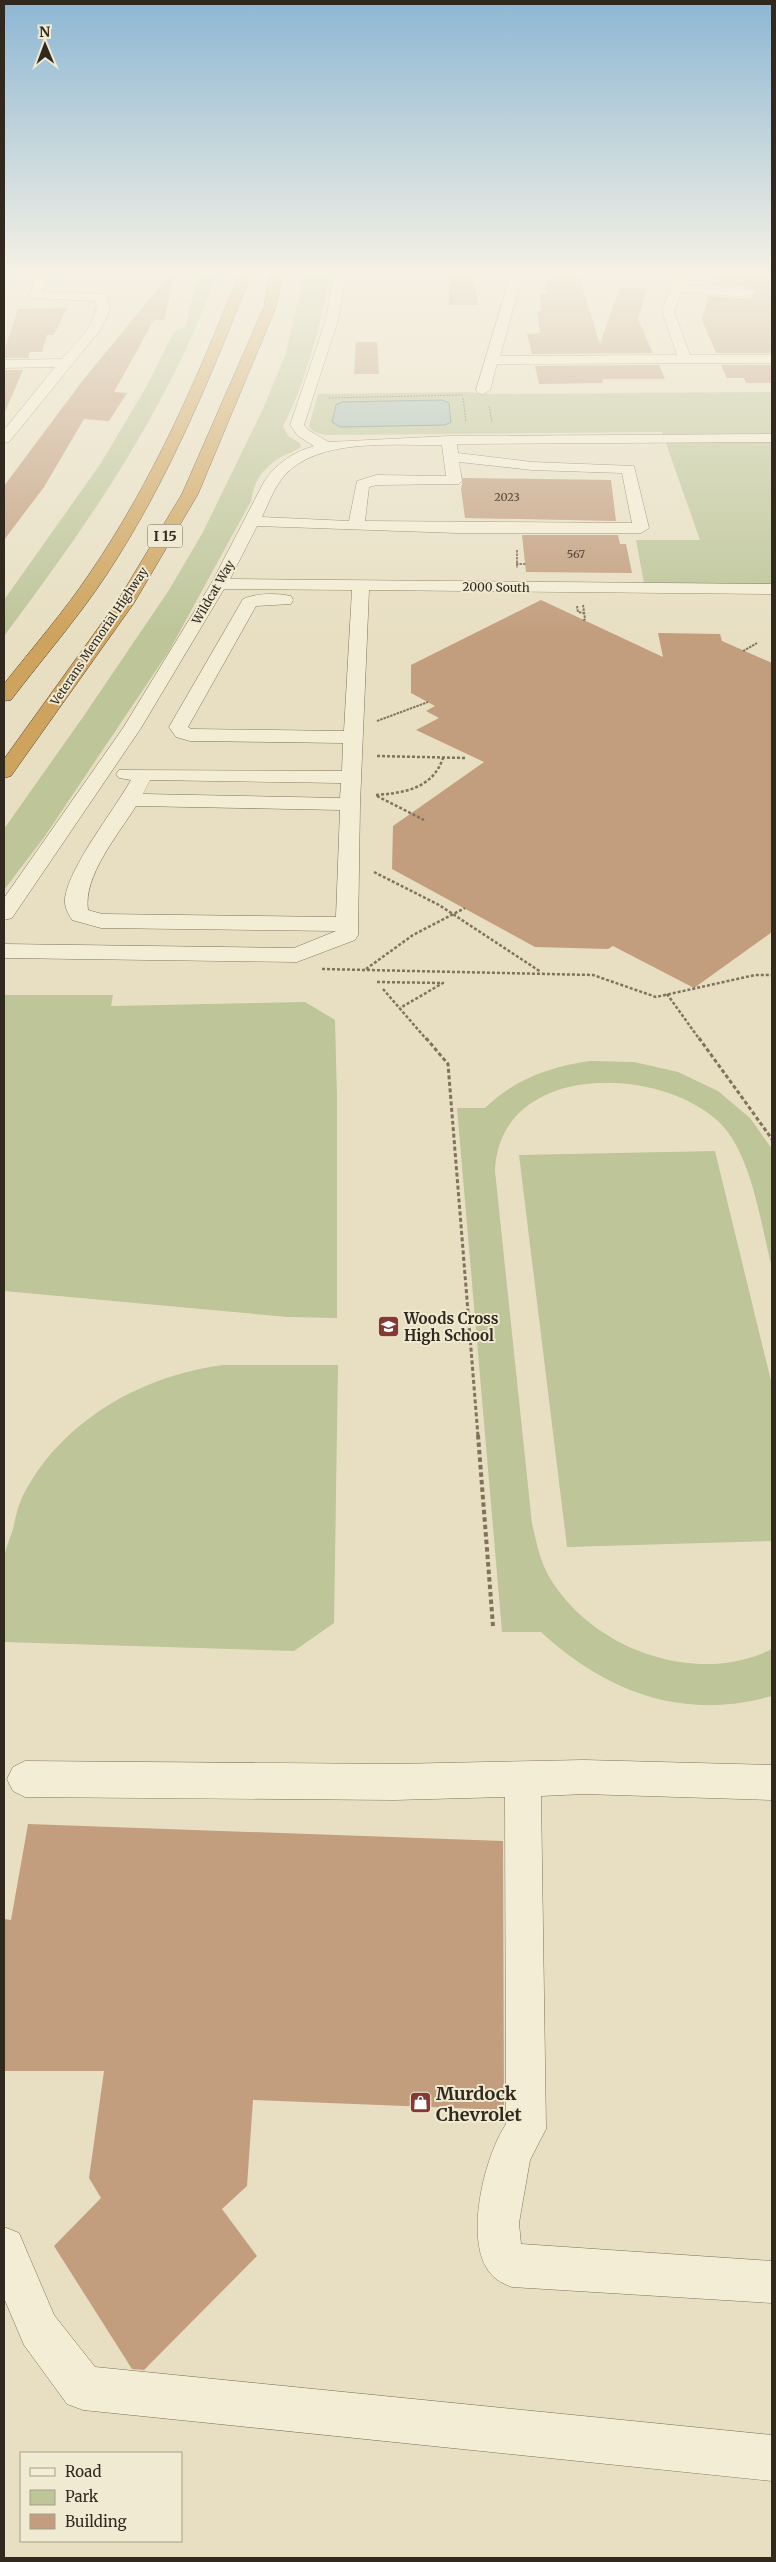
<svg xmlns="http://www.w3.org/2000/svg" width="776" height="2562" font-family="Merriweather,serif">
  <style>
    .green { fill: #bdc599 }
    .water { fill: #a5bcb6; stroke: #6d8883 }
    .building { fill: #c29e7e }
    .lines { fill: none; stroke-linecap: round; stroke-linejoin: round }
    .minor-casing { stroke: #80725c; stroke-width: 1 }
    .highway-casing { stroke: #4f4030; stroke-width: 1 }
    .path-far4 { stroke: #80725c; stroke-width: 1; stroke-dasharray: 2 1; stroke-linecap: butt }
    .path-far3 { stroke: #80725c; stroke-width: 2; stroke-dasharray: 2.5 1; stroke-linecap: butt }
    .path-far2 { stroke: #80725c; stroke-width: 2.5; stroke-dasharray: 3 2; stroke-linecap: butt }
    .path-far1 { stroke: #80725c; stroke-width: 3; stroke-dasharray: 4 2.5; stroke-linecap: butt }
    .path { stroke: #80725c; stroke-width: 4; stroke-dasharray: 4.5 3; stroke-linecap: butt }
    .minor { fill: #f4edd5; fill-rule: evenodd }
    .highway { fill: #cea35d; fill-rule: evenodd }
    .labels { text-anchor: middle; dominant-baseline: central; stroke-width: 4; stroke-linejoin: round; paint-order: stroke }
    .far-number-label { font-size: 11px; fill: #564636 }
    .far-street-label { font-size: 12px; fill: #32291e; stroke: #f1ead2 }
    .shield { fill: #f1ead2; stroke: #6b6354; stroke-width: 1 }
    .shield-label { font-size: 14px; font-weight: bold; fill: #32291e }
    .poi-label { font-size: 15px; font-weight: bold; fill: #32291e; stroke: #f1ead2; text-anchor: start }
    .near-poi-label { font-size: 18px; font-weight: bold; fill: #32291e; stroke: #f1ead2; text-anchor: start }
  </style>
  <rect width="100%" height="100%" fill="#e8dfc3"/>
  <!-- green -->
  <path class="green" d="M199,274H217C167,411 90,521 4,636V600L101,463L145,389L174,332L185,327Z
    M308,274H331C319,327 308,378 283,426L288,436L300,443L301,447C295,451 289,453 283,456C264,466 254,480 251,501L169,651L45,836L4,890V829L83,717L169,590L203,532L263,409L285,356L304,277Z
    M465,392L491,394L772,392V584L644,583L636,540H700L662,432L332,435C324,435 312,434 309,426L318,394Z
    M4,995H113L111,1006L305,1002L335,1020L337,1098V1318L288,1317L4,1291Z
    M590,1061L634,1062L678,1072L718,1091L750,1118L772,1149V1268C761,1225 752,1155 720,1123C659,1064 499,1062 495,1171L532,1524C536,1540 539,1556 546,1571C586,1647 694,1688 772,1649V1696C684,1721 607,1693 541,1632H502L457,1108H485C515,1079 549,1067 590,1061Z
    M715,1151L772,1385V1541L567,1547L519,1155Z
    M224,1365H338L334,1623L294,1651L4,1642C4,1615 0,1585 4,1559C5,1549 10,1539 13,1529C15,1520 17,1509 21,1500C58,1422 142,1375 224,1365Z"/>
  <!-- water -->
  <path class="water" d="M442,400L449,403L451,422L445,425L340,427L332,422L336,405L342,402Z"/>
  <!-- building -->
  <path class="building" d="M170,274H175L164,320H154L114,392L127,393L109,421L84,419L44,487L4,540V486L83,380Z
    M550,274H578L600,344L620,287L647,289L638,319L653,353L532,354L527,334L540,333L537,311H541L540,294H547L545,280H552Z
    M714,274H772V353H716L702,320L708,296L749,299L757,292L749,287L712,285Z
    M449,276H473L478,305H449Z
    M67,308L54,335H47L42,352H30L28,358H4V351L18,309Z
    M356,342H377L379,374H354Z
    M659,365L665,379H602L603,383L539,384L535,366Z
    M721,365H772V383H746L744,378H727Z
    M4,370H23L4,414Z
    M463,478L611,480L616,521L465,518L461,489Z
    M522,535H618L620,544H626L632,573L526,572Z
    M541,600L663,657L658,633L720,634L722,641L772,663V932L694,988L613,946L608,949L535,947L392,869L393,826L484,762L416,730L439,718L426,711L435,706L411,693V665Z
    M28,1824L503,1841L504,2110L253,2100L247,2186L222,2209L257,2256L144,2370L132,2369L54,2246L101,2198L89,2178L104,2071H4V1919L11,1920Z"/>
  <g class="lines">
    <defs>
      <path id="minor" d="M37,274H49L43,292L106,294L110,309L101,329L9,442L4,443V430L55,367L4,368V360L62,359C75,343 100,322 96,301L32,298L30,295Z
        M334,274H346L338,320L304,425L308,430L329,442L449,436L772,434V442L457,444L458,453L532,462L634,466L649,528L641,533H457L257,526L230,579L772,584V594L369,590L360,804L358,935L355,940L297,962L4,958V944L294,948L336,931L101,928L72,920C68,913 64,907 65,898C70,865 113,812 131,780L119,778L116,774L119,770L342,771L343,743L190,741L176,737L169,727L243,599C256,593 277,593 291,596L293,600L291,604L256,606L188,727L191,729L344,731L352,590L224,589L141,728L12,918L4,920V898L123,728L211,584L265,480C278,462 294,452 314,446L298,436L290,425L326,320ZM442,445L446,476L376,475L357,481L349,521L262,517C268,504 274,488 284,476C318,437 395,446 442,445ZM459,462L532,470L622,473L632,523L365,521L369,487L377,485L459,484L462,481ZM150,780L341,783L340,798L143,794ZM136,806L340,810L336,917L102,914L88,910C83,876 118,835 136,806Z
        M511,274H523L500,356L677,355L662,311L676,274H688L684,285L749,289L755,293L749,297L681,292L674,311L690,355H772V363L497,364L490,390L483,394L478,393L476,390Z
        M584,1760L772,1765V1800L584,1794L541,1796L546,2129L530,2160L519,2223L521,2244L772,2261V2303L512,2287C501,2283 492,2278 486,2267C466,2232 485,2156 506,2124L505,1797L394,1800L25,1797L13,1791L7,1779L13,1767L25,1761L394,1764Z
        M4,2227L19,2233L54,2315L95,2367L772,2435V2481L83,2410L67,2404L24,2345L4,2298Z"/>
      <path id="highway" d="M239,274H251C211,377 168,481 107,574C78,618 43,658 11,700L4,701V684C33,647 64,612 90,573C153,481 198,377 239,274Z
        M270,274H282L276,307L198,494L134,603L11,776L4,778V759L117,602L182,494L264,307Z"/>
    </defs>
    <!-- minor casing -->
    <use href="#minor" class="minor-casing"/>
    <!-- highway casing -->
    <use href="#highway" class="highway-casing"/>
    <!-- path-far4 -->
    <path class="path-far4" d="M329,398L463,395
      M463,398L466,422
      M489,406L492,422"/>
    <!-- path-far3 -->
    <path class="path-far3" d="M517,550V568
      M516,564H526
      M583,605L585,619L583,621
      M577,606L578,612L584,613
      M743,651L757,643
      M377,721L428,702"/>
    <!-- path-far2 -->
    <path class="path-far2" d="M377,756L466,758
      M376,795C405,793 433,788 443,758
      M377,796L424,820
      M374,872L439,905L541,972
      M322,969L593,975L656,997L755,975H772
      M366,969L413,935L465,908
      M377,982L443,983L400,1008
      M383,989L427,1040
      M667,994L700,1040"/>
    <!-- path-far1 -->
    <path class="path-far1" d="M426,1038L448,1064L478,1436
      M699,1038L772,1139"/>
    <!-- path -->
    <path class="path" d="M478,1435L493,1626"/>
    <!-- minor -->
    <use href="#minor" class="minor"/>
    <!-- highway -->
    <use href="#highway" class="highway"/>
  </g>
  <!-- sky -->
  <linearGradient id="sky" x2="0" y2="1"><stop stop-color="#8db7d4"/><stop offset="0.43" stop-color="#f5f1e4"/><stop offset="1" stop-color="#f5f1e4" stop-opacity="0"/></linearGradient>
  <rect width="776" height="633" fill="url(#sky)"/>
  <!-- icons -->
  <defs>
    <symbol id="school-square" viewBox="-11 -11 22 22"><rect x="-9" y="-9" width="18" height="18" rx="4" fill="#883833" stroke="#f1ead2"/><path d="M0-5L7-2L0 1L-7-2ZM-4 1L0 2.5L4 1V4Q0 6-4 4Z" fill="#fff"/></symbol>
    <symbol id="shop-square" viewBox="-11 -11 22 22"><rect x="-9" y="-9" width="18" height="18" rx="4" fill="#883833" stroke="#f1ead2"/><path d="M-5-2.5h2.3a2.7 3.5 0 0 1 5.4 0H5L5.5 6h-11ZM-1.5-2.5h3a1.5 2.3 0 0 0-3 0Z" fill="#fff"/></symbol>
  </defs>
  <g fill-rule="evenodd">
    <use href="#school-square" x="376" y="1314" width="25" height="25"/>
    <use href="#shop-square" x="408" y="2090" width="25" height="25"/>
  </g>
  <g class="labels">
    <!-- far-number labels -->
    <g class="far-number-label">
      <text x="507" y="497">2023</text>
      <text x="576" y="554">567</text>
    </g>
    <!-- far-street labels -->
    <g class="far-street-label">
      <text transform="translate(496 587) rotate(1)">2000 South</text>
      <text transform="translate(213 592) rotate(-60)">Wildcat Way</text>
      <text transform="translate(99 636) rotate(-56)">Veterans Memorial Highway</text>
    </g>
    <!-- shield labels -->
    <rect class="shield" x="147.5" y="524.5" width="35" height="23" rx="4"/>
    <g class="shield-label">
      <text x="165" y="536">I 15</text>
    </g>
    <!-- poi labels -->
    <g class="poi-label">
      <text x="404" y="1318">Woods Cross<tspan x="404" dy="17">High School</tspan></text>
    </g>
    <!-- near-poi labels -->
    <g class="near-poi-label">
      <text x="436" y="2093">Murdock<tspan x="436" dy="21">Chevrolet</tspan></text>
    </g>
  </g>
  <!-- border -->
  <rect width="776" height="2562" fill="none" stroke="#32291e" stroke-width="10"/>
  <!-- legend -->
  <rect x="20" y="2452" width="162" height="90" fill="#f1ead2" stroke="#a59d8a"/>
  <rect x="30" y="2468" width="25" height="8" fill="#f4edd5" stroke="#a59d8a"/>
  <text x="65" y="2477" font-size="15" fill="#32291e">Road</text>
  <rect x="30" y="2490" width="25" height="15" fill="#bdc599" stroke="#a59d8a"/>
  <text x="65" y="2502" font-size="15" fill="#32291e">Park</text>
  <rect x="30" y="2514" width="25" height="15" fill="#c29e7e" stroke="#a59d8a"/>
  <text x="65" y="2527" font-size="15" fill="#32291e">Building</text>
  <!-- north arrow -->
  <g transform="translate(45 45) rotate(359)" stroke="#f1ead2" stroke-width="4" paint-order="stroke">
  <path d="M0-4L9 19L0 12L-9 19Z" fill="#32291e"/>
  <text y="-8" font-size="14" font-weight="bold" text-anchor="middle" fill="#32291e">N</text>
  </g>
</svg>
